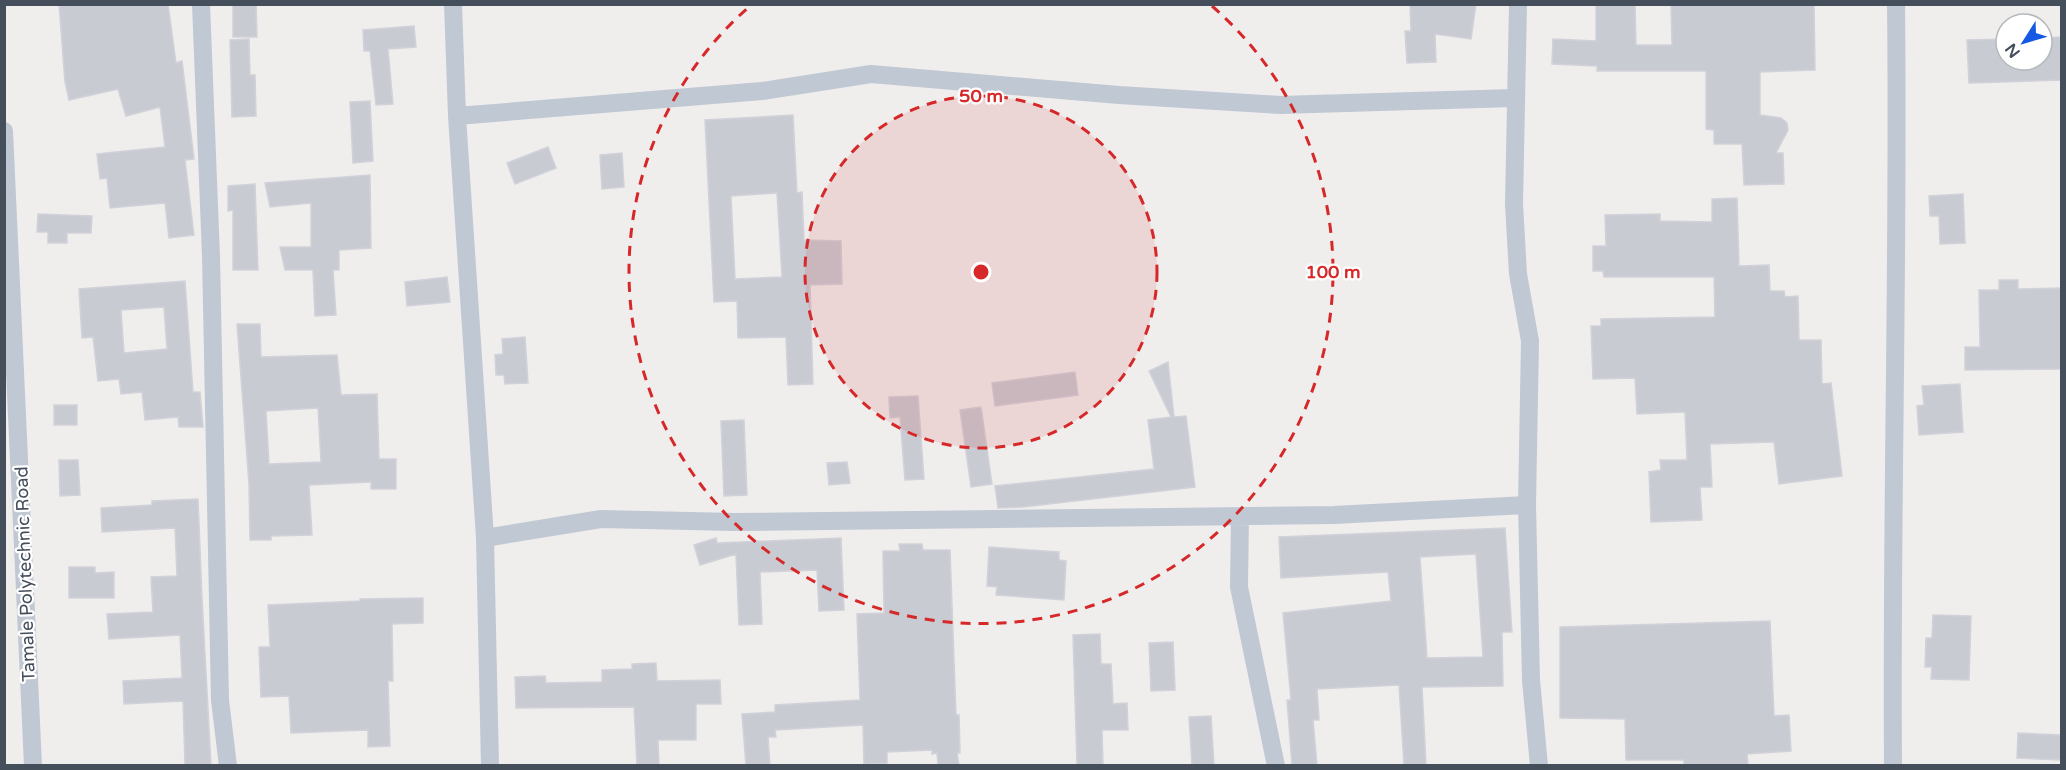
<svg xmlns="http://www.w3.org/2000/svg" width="2066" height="770" font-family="'Varela Round',sans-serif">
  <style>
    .building { fill: #c9cbd3; stroke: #d1d2d9; stroke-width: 1.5; fill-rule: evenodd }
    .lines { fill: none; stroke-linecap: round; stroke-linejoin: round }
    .street { stroke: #c0c8d3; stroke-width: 18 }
    .ring { fill: none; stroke: #d62828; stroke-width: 3; stroke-dasharray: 10 8 }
    .labels { text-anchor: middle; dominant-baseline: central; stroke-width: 4.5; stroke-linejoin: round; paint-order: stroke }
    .street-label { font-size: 18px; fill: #454e5b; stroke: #fff }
    .centre { fill: #d62828; stroke: #fff; stroke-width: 3 }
    .ring-label { font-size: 18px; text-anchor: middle; font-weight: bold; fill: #d62828; stroke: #fff; stroke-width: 4.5; stroke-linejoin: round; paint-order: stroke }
  </style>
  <rect width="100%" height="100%" fill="#f0eded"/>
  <!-- building -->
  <path class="building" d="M59,4H168L176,63L182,61L194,159L185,160L194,235L169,238L165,203L110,208L107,178L100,179L97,154L165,147L160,107L126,116L118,89L69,100L65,82Z
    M233,4H256L257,37H233Z
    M1410,4H1476L1471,39L1435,34L1436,62L1407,63L1405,31H1411Z
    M1596,4H1635L1636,45H1672L1671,4H1814L1815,70L1760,72V115L1781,118L1787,123L1788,130L1776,153H1783L1784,184L1744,185L1742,144H1714V130L1706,129V71H1597V66L1552,64L1553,39L1596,41Z
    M414,26L416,47L388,49L393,104L376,105L370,51H364L363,30Z
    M2061,37V80L1969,83L1967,40L2006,39V60H2042V38Z
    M249,39L250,75H255L256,116L232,117L230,40Z
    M370,101L373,161L353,163L350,102Z
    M793,115L797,193L802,192L804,240L841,241L842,284L810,285L813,384L788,385L786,337L738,338L737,301L714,302L705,120ZM777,193L782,277L735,279L731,196Z
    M548,147L556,168L515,184L507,163Z
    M622,153L624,187L602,189L600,155Z
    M370,175L371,248L339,250V270H333L336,315L315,316L313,270H285L280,247H311V203L270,207L265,183Z
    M255,184L258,270H233V210L228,211V186Z
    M1963,194L1965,243L1940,244L1939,216H1930L1929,196Z
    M1737,198L1739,266L1769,265L1770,291H1784L1785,297L1798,296L1799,340H1821L1822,384L1831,383L1842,476L1779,484L1774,442L1710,444L1712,487H1700L1702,520L1651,522L1649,472L1661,470L1660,460H1687L1685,412L1637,414L1635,378L1593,379L1591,326H1601V319L1715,317L1714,277H1604L1603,271H1593V246H1606L1605,215L1660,214V221L1712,222V199Z
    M38,214L92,216L91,233H67V243H48V232H37Z
    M447,277L450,302L407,306L405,282Z
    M1999,280H2018V289L2061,288V369L1965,370V347H1980L1979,290H1999Z
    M185,281L193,392H200L203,427H179L178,417L145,420L142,392L121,394L119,379L98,381L93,337L82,338L79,289ZM164,307L167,349L124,353L121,310Z
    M237,324H260L261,357L337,355L341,395L377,394L379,459H396V489H371V482L309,485L312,535L271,536V540H250L249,484ZM318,408L321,462L269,464L266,411Z
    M525,337L528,383L505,384L504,375H496L495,355L503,354L502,339Z
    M1168,362L1174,417L1186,416L1195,487L1023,507L998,508L995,486L1154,469L1148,420L1171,417L1149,371Z
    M1075,372L1078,395L995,406L992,383Z
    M1960,384L1963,432L1919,435L1917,406L1924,405L1922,386Z
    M918,396L924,479L905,480L900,417L890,418L889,397Z
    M54,405H77V425H54Z
    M981,407L992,484L971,487L960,410Z
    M744,420L747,495L724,496L721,421Z
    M59,460H78L80,495L60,496Z
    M847,462L850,483L829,485L827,463Z
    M198,499L202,598L211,765H185L183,701L124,704L123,681L182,678L180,635L109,639L107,614L153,612L151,577L177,576L175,528L102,532L101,508L152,505V501Z
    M1505,528L1512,632H1502L1503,686L1422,687L1426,765H1404L1399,685L1317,689L1319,720H1313L1317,765H1292L1287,700H1291L1283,613L1391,601L1388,572L1281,578L1279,537ZM1476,554L1483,657L1427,658L1420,557Z
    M716,538L717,543L841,538L844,610L819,611L817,570L760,572L762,624L739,625L736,554L700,565L694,545Z
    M899,544H922L923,550H950L956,715H959L960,753H957L959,765H938L937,753L932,754V750L887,752V763L864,764L863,725L775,730L776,737H768L770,765H746L742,714L775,712V705L860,700L857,614L884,613L883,551H900Z
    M989,547L1059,552V560L1066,561L1064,600L996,595L997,587L987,586Z
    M69,567H95V573L114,572V598H69Z
    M423,598V623L392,624L393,681H388L390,746L368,747V730L291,733L289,696L261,697L259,647H270L268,605L360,601V599Z
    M1933,615L1971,616L1969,680L1931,679L1932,667H1925L1926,638H1932Z
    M1770,621L1774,716L1789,715L1791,751L1747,754L1748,765H1684V760H1626L1625,719L1560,718V627Z
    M1100,634L1101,664H1111L1113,704L1127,703L1128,730H1102L1103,765H1077L1073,635Z
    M1173,642L1175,690L1151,691L1149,643Z
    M656,663L657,681L720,680L721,704H696V740H658L659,765H637L634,707L516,708L515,677L545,676L546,683L602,682V670L632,669V664Z
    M1211,716L1214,765H1192L1189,717Z
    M2018,733L2061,735V760L2017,758Z"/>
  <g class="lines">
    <!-- street -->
    <path class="street" d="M201,4L211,256L220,700L228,766
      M453,4L457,116L485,538L490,766
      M1518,4L1514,204L1518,274L1530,341L1527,505L1531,680L1539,766
      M457,116L762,91L871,74L1119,95L1280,105L1514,98
      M4,131L33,766
      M1240,516L1239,587L1276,766
      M485,538L601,519L734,522L1334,515L1527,505
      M1893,766C1891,512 1899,258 1896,4"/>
  </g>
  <!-- distance rings -->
  <circle cx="981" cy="272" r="176" fill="#d62828" fill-opacity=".12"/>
  <g class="ring">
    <circle cx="981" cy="272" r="176"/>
    <path d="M1212 6A352 352 0 1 1 750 6"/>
  </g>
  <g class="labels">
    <!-- street labels -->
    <g class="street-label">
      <text transform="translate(25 574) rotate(-92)">Tamale Polytechnic Road</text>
    </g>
  </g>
  <circle cx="981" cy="272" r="9" class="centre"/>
  <g class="ring-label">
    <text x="981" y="102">50 m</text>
    <text x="1333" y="278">100 m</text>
  </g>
  <!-- border -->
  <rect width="2066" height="770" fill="none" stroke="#454e5b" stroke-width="12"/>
  <!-- north arrow -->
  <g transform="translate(2024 42) rotate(233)"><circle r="28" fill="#ffffff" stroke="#b5b8bd" stroke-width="1.5"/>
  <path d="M0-4.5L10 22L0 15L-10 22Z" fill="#1458e3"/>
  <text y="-9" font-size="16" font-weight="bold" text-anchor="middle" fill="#454e5b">N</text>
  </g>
</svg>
